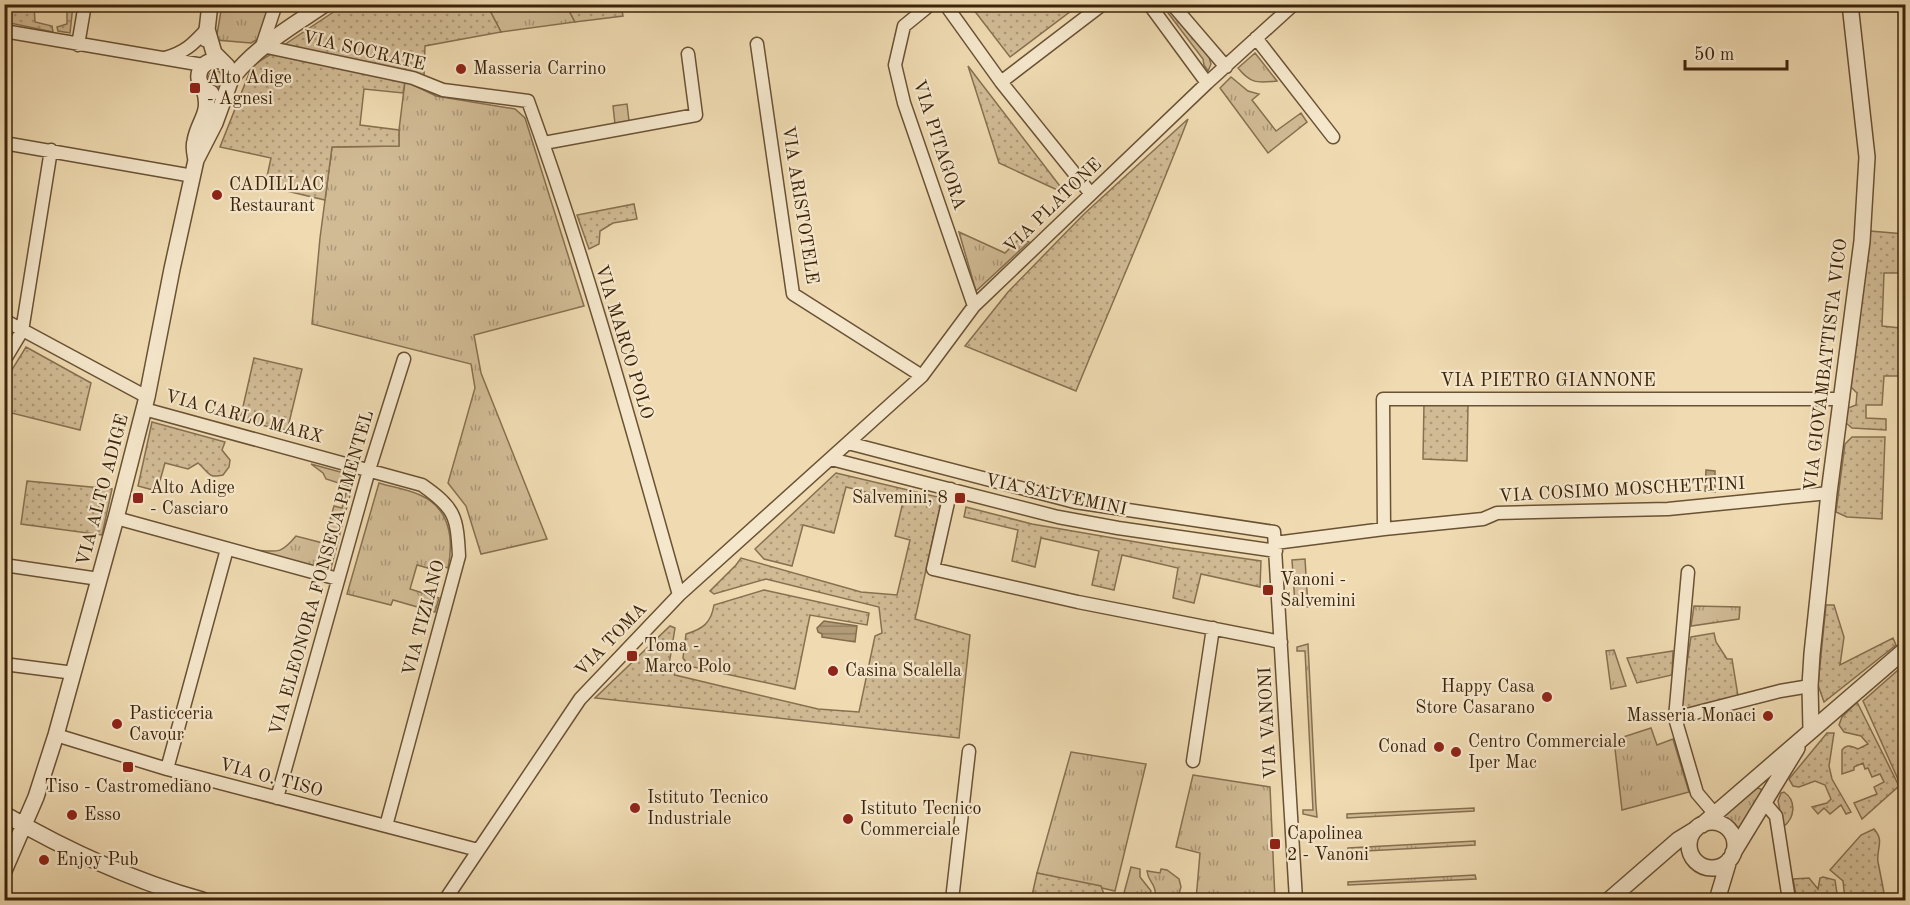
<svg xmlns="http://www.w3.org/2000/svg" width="1910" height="905" font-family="'Old Standard TT',serif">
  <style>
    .grass { fill: url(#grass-tufts); stroke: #877050; stroke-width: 1.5 }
    .park { fill: url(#park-dots); stroke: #877050; stroke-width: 1.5 }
    .water { fill: url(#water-rules); stroke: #836c4c; stroke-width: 1.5 }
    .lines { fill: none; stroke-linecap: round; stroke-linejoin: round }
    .minor-casing { stroke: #6a5234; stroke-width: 15 }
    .tertiary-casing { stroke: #6a5234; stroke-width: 18 }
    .minor { stroke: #f5e7cc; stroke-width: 12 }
    .tertiary { stroke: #f5e7cc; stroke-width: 15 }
    .poi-dot { fill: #8f2418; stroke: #f5e7cc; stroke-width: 2 }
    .labels { text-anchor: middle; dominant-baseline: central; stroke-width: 4.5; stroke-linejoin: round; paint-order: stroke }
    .street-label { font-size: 18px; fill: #3d240a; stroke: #f5e7cc }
    .poi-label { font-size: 18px; fill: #3d240a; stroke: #f5e7cc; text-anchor: start }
  </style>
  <defs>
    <pattern id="grass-tufts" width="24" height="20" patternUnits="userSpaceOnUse" patternTransform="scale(1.5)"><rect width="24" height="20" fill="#d1bb95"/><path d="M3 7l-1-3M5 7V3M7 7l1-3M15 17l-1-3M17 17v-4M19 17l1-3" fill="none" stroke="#ab9878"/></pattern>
    <pattern id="park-dots" width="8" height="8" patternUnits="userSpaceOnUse" patternTransform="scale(1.5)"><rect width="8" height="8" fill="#d1bb95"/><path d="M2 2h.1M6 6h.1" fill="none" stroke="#ab9878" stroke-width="1.8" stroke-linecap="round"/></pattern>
    <pattern id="water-rules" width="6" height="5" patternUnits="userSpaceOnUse" patternTransform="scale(1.5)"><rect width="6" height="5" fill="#b29c78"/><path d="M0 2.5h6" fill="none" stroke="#927f61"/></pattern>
  </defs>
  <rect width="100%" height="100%" fill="#efdab1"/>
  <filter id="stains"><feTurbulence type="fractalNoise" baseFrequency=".00333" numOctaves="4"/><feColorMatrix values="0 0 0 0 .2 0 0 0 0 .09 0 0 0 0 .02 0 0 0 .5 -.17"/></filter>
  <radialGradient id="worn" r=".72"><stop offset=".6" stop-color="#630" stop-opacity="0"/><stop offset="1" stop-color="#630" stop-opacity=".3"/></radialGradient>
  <!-- grass -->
  <path class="grass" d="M222,5H272L260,38L251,43L216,40Z
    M487,5H566L575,22L501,32Z
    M1162,5H1166L1209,57L1211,64L1208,71L1204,65L1203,59Z
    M1255,53L1277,81C1257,83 1251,84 1238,68Z
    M208 79a8 8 0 1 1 16 0a8 8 0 1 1-16 0Z
    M1231,77L1248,91L1259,94L1252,100L1276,131L1301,113L1307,122L1268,153L1220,88Z
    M405,81L436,96L515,109L525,118L584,306L474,335L481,373L547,539L481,554L466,506L448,483L475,388L471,364L312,324L320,238L332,147L399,146V130Z
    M627,104L629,121L615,124L613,106Z
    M959,232L1005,253L1020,238L1029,242L976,291Z
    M311,464L355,476L330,572L255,550C278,552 281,554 296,536L323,543L334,506L342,508L348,486L326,479L323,473Z
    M379,483C392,487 407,489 420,495C450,508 454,539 448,568L430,562L428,568L417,565L410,589L439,598L435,612L393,600L391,605L347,594Z
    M1305,559L1308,607L1295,604L1292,560Z
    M1694,606L1740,607L1739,619L1691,626Z
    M1308,644L1316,806L1317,817L1303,814V810H1313L1305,651H1297V647Z
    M1614,650L1626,686L1611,689L1606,651Z
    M1651,728L1657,745L1673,739L1689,792L1622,810L1614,740Z
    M1071,752L1146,764L1115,891L1037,873Z
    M1193,775L1270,787L1275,900H1196L1200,853L1176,847Z
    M1757,788L1761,789V793L1737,831L1731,822L1722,818Z
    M1474,808V811L1347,818V814Z
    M1475,841V845L1348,852V848Z
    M1131,867L1140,869V877L1151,891L1149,898L1124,893Z
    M1161,869L1167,870L1179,879L1181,887L1177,900H1155C1157,882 1149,885 1147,871L1160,873Z
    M1475,875L1476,879L1348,885V882Z"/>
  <!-- park -->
  <path class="park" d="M5,4L34,5L35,22L52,26L53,32L5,22Z
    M476,4L477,6L487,5L501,32L425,46L424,76L281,47L344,5Z
    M67,5H73L70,33L58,31L57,27L67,24Z
    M566,5H621L623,16L575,22Z
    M970,5H1079L1010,57Z
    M271,54L405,81L403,93L364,89L360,125L399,130V146L332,147L325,200L265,186L271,158L220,147L252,66Z
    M968,66L1066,194L999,163Z
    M1188,119C1153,210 1113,300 1076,391L965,346L1008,292L1084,214Z
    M634,204L637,219L613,223L600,231L599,244L589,249L577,215Z
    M1870,231L1905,234L1902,273H1884L1882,326L1900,328L1899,376H1884L1882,405H1866V418L1886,419V430L1852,428L1846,423L1848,408L1856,405L1857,393L1851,387Z
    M26,347L91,383L80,430L12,413L9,419L5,418V381Z
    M254,358L302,369L287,431L240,420Z
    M1424,403L1468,405L1467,461L1423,459Z
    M152,422L225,442L222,450L230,460L229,467L223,475C208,479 209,472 198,463L188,469L165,463L157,491L138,486Z
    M1852,437H1885L1882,519L1847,517L1836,512L1845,444Z
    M836,473L942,498L915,619L970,635L959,738L595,698L670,626L675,628L669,665L675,675L818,709L859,712L875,636L882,633L879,607L766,579L714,594L710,591L736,565L741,558L861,592L897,595L910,540L895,536L903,502L846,487L834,533L803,525L792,566L764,559L755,549Z
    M27,481L112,489L102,535L21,524Z
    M966,507L1032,524L1171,548L1261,561L1260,587L1201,574L1194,603L1173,598L1178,568L1122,555L1114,590L1092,585L1099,551L1041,538L1035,567L1012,561L1018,530L964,517Z
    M764,590L869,613L867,625L810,615L795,689L689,666L683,658L686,634C703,629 711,623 714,605Z
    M1826,605H1834L1844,637L1840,665L1893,638L1896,645L1824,702L1818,685Z
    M1714,633L1716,642L1727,659H1732L1738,696L1686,711L1680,706L1691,637Z
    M1673,651L1672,675L1637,683L1627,658Z
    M1905,664L1906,782L1901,786L1863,701Z
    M1857,702L1899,786L1862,819L1854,803L1877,794L1874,787L1884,782L1880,774L1872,777L1868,768L1865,769L1863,763L1854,767V770L1842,774V750C1847,744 1851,746 1858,749L1868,744L1861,736L1844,732L1839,725L1842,717Z
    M1827,733H1834L1829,766L1832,779L1851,812L1846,814L1841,805L1830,814L1824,808L1818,814L1812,807L1827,803L1831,799L1825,785L1815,781L1799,787L1793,786L1789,779Z
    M1784,792C1797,801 1795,818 1783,827L1778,801L1781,793Z
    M1874,829C1885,841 1876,849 1878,862C1880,872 1882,882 1884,893L1845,900L1843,881L1830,870L1861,835Z
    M1037,873L1101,886L1106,900H1031Z
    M1823,877L1835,880L1838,900H1797L1793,879L1809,878L1818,889L1820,878Z"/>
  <!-- water -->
  <path class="water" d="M1706,470L1715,471V492L1705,491Z
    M824,621L857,626L855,642L822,637V634L818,632L817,628Z"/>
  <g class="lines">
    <defs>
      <path id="minor" d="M276,4L262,46L413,78L443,90L528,101C587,263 632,429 679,595
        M931,4L904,26L895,65L904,103L974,306
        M945,4L1001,82L1091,194
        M1149,4L1207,83
        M1172,4L1226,67
        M4,31L203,65
        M1256,38L1333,137
        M757,44L793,294L922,376
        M78,45L85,4
        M165,58C186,52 193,44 207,29
        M1001,82L1103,4
        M4,143L193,176
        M544,143L696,115L688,54
        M4,320L147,397
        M4,361L22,331L51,150
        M144,409L422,485C455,508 457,516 459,556L386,826
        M848,443L1075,502L1274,532L1296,900
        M831,459L1058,517L1118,528L1276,551
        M951,489L933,569L1078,602L1281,642
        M116,518L338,579
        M1384,529L1383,399H1842
        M1275,543L1384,529L1483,519L1497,513L1668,509L1829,493
        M4,565L99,579
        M1688,572L1675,718L1697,793L1714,813
        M4,664L74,673
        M1675,718L1780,691L1810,686
        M56,735L167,769L478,850
        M1193,761L1213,628
        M167,769L227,549
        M277,798L369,470L404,359
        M1764,802L1776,816L1789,900
        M445,900L580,699L679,595L922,376L974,306L1207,83L1294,4
        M952,900L969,751"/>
      <path id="tertiary" d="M206,39L210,4
        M231,79C257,46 291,27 325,4
        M211,93C190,84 198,57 221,61
        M196,160L215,123L231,79L227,66L214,53L207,29
        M1811,730L1810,686L1812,654L1829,493L1862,241L1867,157L1850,4
        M4,814C66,850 134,881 202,900
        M1689 845a23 23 0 1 1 46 0a23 23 0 1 1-46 0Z
        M1702,825L1906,649
        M1733,853L1797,748
        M4,871L36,797L56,735L116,518L147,397L172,269L196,160C195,154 193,147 195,141C199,119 212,114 204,89
        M1609,900L1678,840L1696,829
        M1717,900L1729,860"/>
    </defs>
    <!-- minor casing -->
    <use href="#minor" class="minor-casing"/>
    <!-- tertiary casing -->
    <use href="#tertiary" class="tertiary-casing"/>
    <!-- minor -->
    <use href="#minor" class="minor"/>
    <!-- tertiary -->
    <use href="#tertiary" class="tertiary"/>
  </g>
  <!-- markers -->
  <g class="poi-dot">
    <circle cx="461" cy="69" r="6"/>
    <rect x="189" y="82" width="12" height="12" rx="3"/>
    <circle cx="217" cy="195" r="6"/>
    <rect x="132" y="492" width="12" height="12" rx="3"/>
    <rect x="954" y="492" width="12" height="12" rx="3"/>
    <rect x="1262" y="584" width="12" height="12" rx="3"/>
    <rect x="626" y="650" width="12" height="12" rx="3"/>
    <circle cx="833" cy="671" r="6"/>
    <circle cx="1547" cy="697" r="6"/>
    <circle cx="1768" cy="716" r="6"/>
    <circle cx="117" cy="724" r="6"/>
    <circle cx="1439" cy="747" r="6"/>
    <circle cx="1456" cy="752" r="6"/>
    <rect x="122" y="761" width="12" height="12" rx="3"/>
    <circle cx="635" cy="808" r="6"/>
    <circle cx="72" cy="815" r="6"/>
    <circle cx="848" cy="819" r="6"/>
    <rect x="1269" y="838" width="12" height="12" rx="3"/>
    <circle cx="44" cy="860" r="6"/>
  </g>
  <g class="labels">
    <!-- street labels -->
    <g class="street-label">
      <text transform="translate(364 51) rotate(13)">VIA SOCRATE</text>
      <text transform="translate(939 145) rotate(72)">VIA PITAGORA</text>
      <text transform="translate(800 205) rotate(81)">VIA ARISTOTELE</text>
      <text transform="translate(1053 206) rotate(-44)">VIA PLATONE</text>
      <text transform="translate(624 342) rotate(73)">VIA MARCO POLO</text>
      <text transform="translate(1826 365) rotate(-83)">VIA GIOVAMBATTISTA VICO</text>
      <text x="1548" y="381">VIA PIETRO GIANNONE</text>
      <text transform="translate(244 417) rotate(15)">VIA CARLO MARX</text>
      <text transform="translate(103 490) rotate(-75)">VIA ALTO ADIGE</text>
      <text transform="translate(1622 490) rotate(-3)">VIA COSIMO MOSCHETTINI</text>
      <text transform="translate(1056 495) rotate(12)">VIA SALVEMINI</text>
      <text transform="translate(322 573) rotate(-74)">VIA ELEONORA FONSECA PIMENTEL</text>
      <text transform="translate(424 618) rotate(-75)">VIA TIZIANO</text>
      <text transform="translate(611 640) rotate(-46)">VIA TOMA</text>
      <text transform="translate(1268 723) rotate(-93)">VIA VANONI</text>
      <text transform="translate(271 778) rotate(15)">VIA O. TISO</text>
    </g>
    <!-- poi labels -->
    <g class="poi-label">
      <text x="473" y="69">Masseria Carrino</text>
      <text x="207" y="78">Alto Adige<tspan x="207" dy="21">- Agnesi</tspan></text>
      <text x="229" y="185">CADILLAC<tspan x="229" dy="21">Restaurant</tspan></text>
      <text x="150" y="488">Alto Adige<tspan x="150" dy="21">- Casciaro</tspan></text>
      <text x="948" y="498" text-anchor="end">Salvemini, 8</text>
      <text x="1280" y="580">Vanoni -<tspan x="1280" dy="21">Salvemini</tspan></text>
      <text x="644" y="646">Toma -<tspan x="644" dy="21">Marco Polo</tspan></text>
      <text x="845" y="671">Casina Scalella</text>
      <text x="1535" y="687" text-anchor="end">Happy Casa<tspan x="1535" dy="21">Store Casarano</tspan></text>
      <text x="129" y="714">Pasticceria<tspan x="129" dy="21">Cavour</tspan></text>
      <text x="1756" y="716" text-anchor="end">Masseria Monaci</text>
      <text x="1468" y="742">Centro Commerciale<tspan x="1468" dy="21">Iper Mac</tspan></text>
      <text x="1427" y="747" text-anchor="end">Conad</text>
      <text x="128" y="787" text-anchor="middle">Tiso - Castromediano</text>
      <text x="647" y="798">Istituto Tecnico<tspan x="647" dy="21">Industriale</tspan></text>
      <text x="860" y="809">Istituto Tecnico<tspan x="860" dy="21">Commerciale</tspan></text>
      <text x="84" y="815">Esso</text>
      <text x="1287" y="834">Capolinea<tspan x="1287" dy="21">2 - Vanoni</tspan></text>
      <text x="56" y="860">Enjoy Pub</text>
    </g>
  </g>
  <!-- margin -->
  <rect width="1910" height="905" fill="none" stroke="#efdab1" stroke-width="24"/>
  <rect x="6" y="6" width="1898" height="893" fill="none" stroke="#3d240a" stroke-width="3"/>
  <rect x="12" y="12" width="1886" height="881" fill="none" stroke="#3d240a" stroke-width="1.5"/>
  <!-- scale -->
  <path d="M1685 60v9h102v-9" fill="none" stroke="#3d240a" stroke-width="3"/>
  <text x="1694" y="60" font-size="18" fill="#3d240a" stroke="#f5e7cc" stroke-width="4.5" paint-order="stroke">50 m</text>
  <rect width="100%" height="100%" filter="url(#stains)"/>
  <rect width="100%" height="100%" fill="url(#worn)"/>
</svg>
